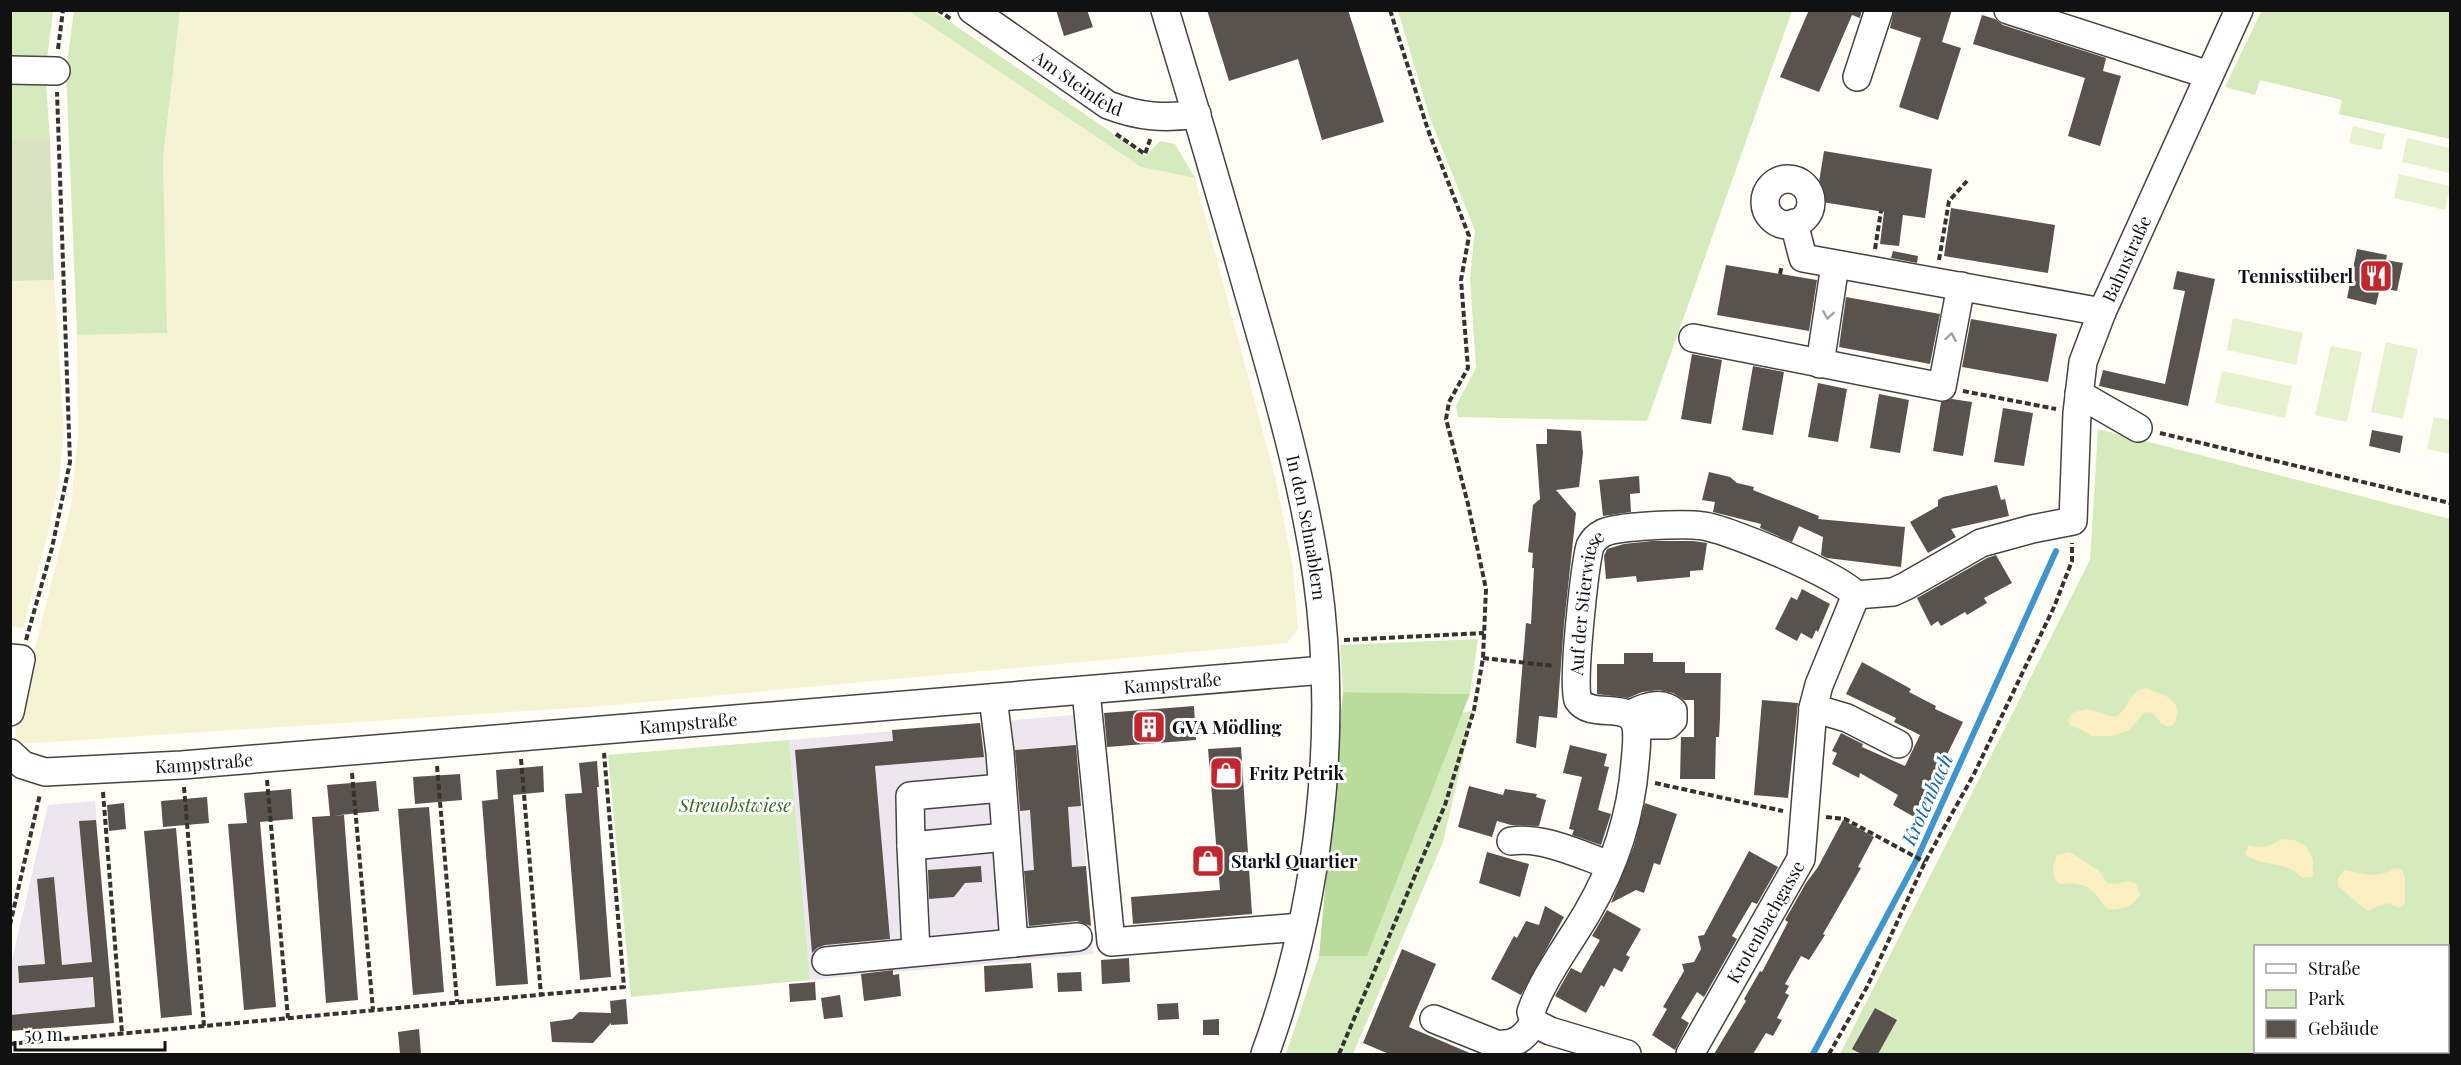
<svg xmlns="http://www.w3.org/2000/svg" width="2461" height="1065" font-family="'Playfair Display',serif">
  <style>
    .industrial { fill: #eee6ef }
    .farmland { fill: #f6f3d4 }
    .green { fill: #d5ebbd; fill-rule: evenodd }
    .forest { fill: #b9dc9c }
    .sand { fill: #fbeec1 }
    .cemetery { fill: #d9e3c4 }
    .pitch { fill: #e6f2cf }
    .lines { fill: none; stroke-linecap: round; stroke-linejoin: round }
    .stream { stroke: #3f96cf; stroke-width: 6 }
    .building { fill: #5a524d }
    .minor-casing { stroke: #444; stroke-width: 30 }
    .path { stroke: #333; stroke-width: 4; stroke-dasharray: 6 3; stroke-linecap: butt }
    .minor { stroke: #fff; stroke-width: 27 }
    .oneway { stroke: #a0a0a0 }
    .labels { text-anchor: middle; dominant-baseline: central; stroke-width: 6; stroke-linejoin: round; paint-order: stroke }
    .street-label { font-size: 18px; fill: #111; stroke: #fff }
    .poi-label { font-size: 18px; font-weight: bold; fill: #111; stroke: #fff; text-anchor: start }
    .park-label { font-size: 18px; font-style: italic; fill: #2f6b1f; stroke: #fff }
    .water-label { font-size: 20px; font-style: italic; fill: #1768a6; stroke: #fff }
  </style>
  <rect width="100%" height="100%" fill="#fffdf5"/>
  <!-- industrial -->
  <path class="industrial" d="M1074,715L1093,954L810,980L789,740Z
    M95,801L114,1023L11,1031V964L48,805Z"/>
  <!-- farmland -->
  <path class="farmland" d="M180,11H909L1141,167L1195,178L1276,481L1293,568L1298,629L1287,643L603,706L20,744L15,737L17,719L71,505L78,434L77,335L166,333L163,159Z
    M54,280L64,432L59,480L47,537L23,628L10,627V281Z"/>
  <!-- green -->
  <path class="green" d="M2262,10L2450,11V139L2339,114L2342,100L2260,80L2255,95L2225,87Z
    M11,11H53L47,59L11,62Z
    M74,11H180L163,159L167,333L77,335L66,70Z
    M909,11H934L1146,156L1160,141L1175,144L1195,178L1141,167Z
    M1398,11H1792L1647,421L1458,417L1456,406L1476,368L1470,278L1475,231L1430,118Z
    M11,78H40L46,84L50,139H11Z
    M2098,429L2450,519V1054H1840L2090,560ZM2256,946H2448V1052H2256Z
    M1478,639L1470,694L1343,692L1340,645Z
    M1474,710L1443,842L1353,1054H1286L1319,956L1407,727Z
    M789,740L810,980L631,997L608,755Z"/>
  <!-- forest -->
  <path class="forest" d="M1343,692L1470,694L1367,956H1319Z"/>
  <!-- sand -->
  <path class="sand" d="M2147,688C2160,694 2181,698 2177,716C2176,722 2174,725 2168,727L2161,723L2153,713L2145,712L2128,731L2111,736H2091L2082,730L2070,725L2068,720L2072,713L2087,709L2114,717C2132,709 2126,690 2147,688Z
    M2282,839L2294,840L2307,846L2313,860V877L2303,878C2282,858 2265,869 2245,854L2249,845C2263,850 2270,845 2282,839Z
    M2070,852L2099,871L2107,883L2115,884L2129,881L2136,884L2140,894C2133,908 2124,908 2110,910C2103,906 2102,902 2097,896C2086,882 2075,883 2059,884C2051,876 2052,865 2057,855Z
    M2393,868L2401,869L2405,877V904L2400,908L2387,903L2367,911L2338,886V878L2344,870C2361,872 2377,881 2393,868Z"/>
  <!-- cemetery -->
  <path class="cemetery" d="M10,139H50L54,280L11,281Z"/>
  <!-- pitch -->
  <path class="pitch" d="M2353,126L2385,134L2381,150L2349,143Z
    M2407,138L2450,148V173L2402,162Z
    M2399,174L2450,186L2445,210L2394,198Z
    M2233,318L2303,333L2296,365L2227,350Z
    M2386,342L2418,349L2403,419L2371,412Z
    M2331,346L2362,352L2347,422L2315,415Z
    M2222,371L2292,386L2285,418L2215,403Z
    M2434,417L2450,420V454L2427,449Z"/>
  <g class="lines">
    <!-- stream -->
    <path class="stream" d="M1813,1054L1915,863L2056,551"/>
  </g>
  <!-- building -->
  <path class="building" d="M1056,10H1087L1093,27L1064,36Z
    M1207,10H1348L1384,122L1322,140L1298,59L1229,81Z
    M1809,10H1862L1860,18L1852,15L1819,92L1780,77Z
    M1894,10H1952L1942,42L1961,48L1938,120L1899,107L1921,38L1890,28Z
    M1982,15L1995,19L2003,25L2106,58L2103,71L2121,76L2100,146L2068,136L2085,78L1973,44Z
    M1824,151L1932,169L1925,218L1903,215L1899,246L1880,244L1884,212L1816,201Z
    M1951,208L2055,225L2048,273L1944,256Z
    M2357,249L2387,255L2386,260L2403,263L2397,291L2380,288L2376,305L2347,298Z
    M1893,251L1918,256L1917,263L1891,258Z
    M1726,265L1817,280L1809,331L1717,315Z
    M2177,271L2215,279L2188,406L2099,386L2103,370L2165,384L2185,291L2173,289Z
    M1846,297L1940,314L1930,364L1839,347Z
    M1971,319L2057,334L2048,382L1962,367Z
    M1692,354L1722,360L1711,424L1681,419Z
    M1753,366L1784,372L1773,435L1742,430Z
    M1818,383L1847,389L1838,442L1808,437Z
    M1879,394L1909,400L1900,453L1870,448Z
    M1952,399L1972,402L1963,456L1933,451L1941,402Z
    M2003,408L2033,413L2024,466L1994,462Z
    M1547,429L1581,431L1583,453L1579,487L1556,490L1576,513L1564,624L1557,718L1539,716L1536,748L1516,743L1526,623L1531,624L1534,568H1532L1533,553L1528,552L1533,505L1540,499L1536,444H1547Z
    M2372,430L2403,436L2400,453L2369,446Z
    M1709,472L1730,477L1737,483L1754,487L1753,490L1819,516L1818,519L1905,527L1901,567L1827,558L1821,555L1823,537L1799,526L1792,542L1760,528L1761,524L1713,512L1715,502L1702,500Z
    M1639,476L1640,493L1630,494L1631,512L1603,516L1599,480Z
    M1997,485L2001,500L2005,499L2009,516L1951,529L1956,537L1928,553L1910,522L1938,506V500L1943,497Z
    M1652,541H1693L1707,543L1703,570L1690,571V577L1637,582L1636,576L1606,579L1604,556L1607,549L1624,544Z
    M1996,555L2012,583L1984,598L1987,603L1967,615L1965,612L1941,626L1938,621L1931,626L1917,598L1987,558Z
    M1802,589L1830,604L1818,632L1816,630L1812,639L1801,633L1797,641L1775,629L1791,597L1797,600Z
    M1624,653H1653V662H1685V673H1721L1720,718L1719,737H1716L1715,779H1680L1681,737H1694V700H1684L1673,693L1659,690L1642,692L1628,698L1597,694V664H1624Z
    M1862,662L1911,689L1909,692L1936,706L1935,709L1963,722L1916,818L1893,805L1898,795L1860,773L1859,778L1832,764L1837,753L1832,751L1841,733L1863,744L1862,747L1905,766L1920,735L1894,722L1896,718L1846,694Z
    M1762,700L1798,703L1788,798L1754,795Z
    M1194,706L1196,740L1107,747L1104,713Z
    M980,723L984,757L875,766L890,939L825,945L817,948L812,953L795,750L893,741L892,730Z
    M1076,745L1081,806L1068,807L1072,867L1086,866L1091,926L1077,921L1029,926L1024,871L1034,870L1030,810L1020,811L1015,750Z
    M1570,745L1607,754L1604,766L1609,767L1598,810L1611,814L1601,845L1572,835L1574,830L1569,829L1582,777L1563,773Z
    M1241,747L1252,914L1133,924L1131,897L1220,890L1208,749Z
    M597,761L599,787H597L611,977L580,980L565,794L582,793L579,763Z
    M543,766L544,792L513,795L528,984L496,986L482,801L498,799L496,770Z
    M460,774L462,800L415,804L413,777Z
    M376,781L379,811L330,816L327,785Z
    M1469,786L1503,795L1505,789L1537,794L1536,797L1546,800L1539,826L1511,825L1497,821L1492,837L1458,827Z
    M291,789L293,819L260,822L276,1007L244,1010L228,824L247,823L244,793Z
    M207,797L209,823L163,827L161,801Z
    M124,803L126,829L109,831L107,805Z
    M1645,803L1677,814L1660,865L1654,863L1644,893L1636,890L1611,903L1634,846Z
    M429,807L444,992L413,995L398,809Z
    M344,815L358,1000L326,1003L312,817Z
    M96,820L114,1023L10,1031V1015L95,1007L93,977L19,983L18,966L45,964L37,879L54,877L62,965L92,962L79,821Z
    M1843,820L1874,837L1858,867L1861,868L1823,934L1825,935L1809,960L1801,956L1785,984L1789,986L1785,993L1789,995L1777,1018L1782,1020L1773,1036L1766,1033L1753,1054H1714L1746,1001L1744,999L1760,971L1762,972L1788,922L1785,920L1806,883L1818,867Z
    M176,828L192,1015L161,1018L144,831Z
    M1749,851L1778,867L1757,904L1752,902L1732,936L1737,939L1704,997L1697,992L1681,1018L1689,1023L1675,1050L1652,1035L1667,1009L1663,1007L1684,971L1682,964L1694,962L1701,949L1698,936L1704,935Z
    M1487,852L1529,864L1520,897L1479,883Z
    M981,866L982,882L965,883L954,897L929,899L928,870Z
    M1545,906L1564,917L1521,995L1491,979L1514,936L1517,938L1526,921L1539,925Z
    M1607,910L1641,929L1626,955L1630,957L1622,972L1614,968L1604,987L1601,985L1586,1013L1555,996L1571,968L1581,973L1600,940L1592,936Z
    M1402,949L1436,964L1409,1027L1472,1054H1389L1363,1043Z
    M1129,958L1130,982L1102,984L1101,960Z
    M1031,963L1033,988L985,992L984,966Z
    M893,970V975L899,974L901,996L864,1001L861,974Z
    M1081,972L1082,991L1058,992L1057,973Z
    M815,982L816,1000L790,1002L789,984Z
    M840,995L843,1017L824,1019L821,998Z
    M626,999L628,1024L611,1025V1023L593,1043L552,1042L550,1022L572,1019L579,1012L611,1013L610,1001Z
    M1178,1003L1179,1019L1158,1020L1157,1004Z
    M1875,1008L1897,1020L1878,1054H1861L1852,1049Z
    M1219,1019V1035H1203V1020Z
    M419,1029L421,1054H400L398,1032Z"/>
  <g class="lines">
    <defs>
      <g id="minor">
        <path id="s1" d="M972,10L1108,105C1139,117 1165,119 1197,114"/>
        <path id="s2" d="M1165,10C1194,105 1222,200 1249,295C1276,388 1303,481 1317,577C1339,733 1319,907 1265,1054"/>
        <path d="M2008,10L2209,75"/>
        <path d="M10,70L56,71"/>
        <path d="M1857,77L1879,10"/>
        <circle cx="1788" cy="202" r="23"/>
        <path d="M1794,223L1803,258L2102,312"/>
        <path d="M1693,338L1942,387L1961,286"/>
        <path d="M1820,364L1835,265"/>
        <path d="M2079,394L2138,428"/>
        <path id="s3" d="M1856,595L1893,592L1906,586L1981,543L2032,529L2073,521L2077,413L2083,362L2102,312L2239,10"/>
        <path d="M10,658L21,659L10,712"/>
        <path d="M1086,691L1111,942L1301,927"/>
        <path d="M993,698L1000,753L1014,943L1078,937"/>
        <path d="M1813,708L1847,718L1898,744"/>
        <path d="M1629,715C1643,707 1660,700 1673,711V720L1668,725H1636"/>
        <path id="s4" d="M10,753L23,765L45,772L182,765L1324,670"/>
        <path d="M1002,788L910,796L911,846L1006,837"/>
        <path d="M1511,841C1543,836 1580,855 1610,865"/>
        <path d="M911,846L916,952"/>
        <path d="M826,961L1014,943"/>
        <path d="M1434,1019L1496,1044C1515,1046 1524,1038 1534,1023"/>
        <path id="s5" d="M1627,1054L1550,1031L1534,1023L1531,1012C1542,979 1569,944 1587,913C1614,867 1631,816 1635,763C1636,751 1638,738 1636,726C1630,700 1591,720 1578,700C1571,688 1585,565 1590,546C1593,540 1597,536 1603,533C1617,526 1685,523 1703,526C1728,529 1842,577 1856,595"/>
        <path id="s6" d="M1690,1054L1801,859L1813,708L1819,685L1856,595"/>
      </g>
    </defs>
    <!-- minor casing -->
    <use href="#minor" class="minor-casing"/>
    <!-- path -->
    <path class="path" d="M938,10L952,20
      M58,49L63,10
      M1116,134L1145,154L1151,137
      M1875,249L1881,211
      M1939,260L1949,201L1967,181
      M1780,274L1782,265
      M1963,391L2056,409
      M2160,433L2450,503
      M26,640L52,548L70,462L57,92
      M1344,640L1484,633
      M1483,658L1554,666
      M521,759L541,995
      M437,766L457,1002
      M352,773L373,1010
      M267,780L288,1018
      M1655,783L1783,811
      M184,787L204,1026
      M103,792L122,1033
      M1826,817L1845,819L1925,862
      M10,925L40,794
      M10,1044L624,987L604,753
      M1339,1054L1445,805L1474,710L1483,658L1486,589L1468,504L1446,419L1449,402L1468,368L1461,280L1469,236L1428,130L1390,10
      M1829,1054L1867,987L1925,862L1974,774L2054,607L2072,561V543"/>
    <!-- minor -->
    <use href="#minor" class="minor"/>
  </g>
  <!-- one-way arrows -->
  <defs><path id="oneway-chevron" d="M-2-3.5L2.5 0L-2 3.5" fill="none" stroke-width="1.6" stroke-linecap="round" stroke-linejoin="round" transform="scale(1.5)"/></defs>
  <g class="oneway">
    <use href="#oneway-chevron" transform="translate(1828 315) rotate(99)"/>
    <use href="#oneway-chevron" transform="translate(1951 337) rotate(-80)"/>
  </g>
  <!-- icons -->
  <defs>
    <symbol id="restaurant-square" viewBox="-11 -11 22 22"><rect x="-9" y="-9" width="18" height="18" rx="4" fill="#c4262e" stroke="#fff"/><path d="M-5-6h1v4h1v-4h1v4h1v-4h1v5L-1.5 .5V6h-2V.5L-5-1ZM5-6V6H3V1.5H1.5Q1.5-4 5-6Z" fill="#fff"/></symbol>
    <symbol id="building-square" viewBox="-11 -11 22 22"><rect x="-9" y="-9" width="18" height="18" rx="4" fill="#c4262e" stroke="#fff"/><path d="M-4-6H4V6H1V3H-1V6H-4ZM-2.5-4.3h1.7v1.8h-1.7ZM.8-4.3h1.7v1.8H.8ZM-2.5-1h1.7V.8h-1.7ZM.8-1h1.7V.8H.8Z" fill="#fff"/></symbol>
    <symbol id="shop-square" viewBox="-11 -11 22 22"><rect x="-9" y="-9" width="18" height="18" rx="4" fill="#c4262e" stroke="#fff"/><path d="M-5-2.5h2.3a2.7 3.5 0 0 1 5.4 0H5L5.5 6h-11ZM-1.5-2.5h3a1.5 2.3 0 0 0-3 0Z" fill="#fff"/></symbol>
  </defs>
  <g fill-rule="evenodd">
    <use href="#restaurant-square" x="2357" y="257" width="38" height="38"/>
    <use href="#building-square" x="1130" y="708" width="38" height="38"/>
    <use href="#shop-square" x="1207" y="754" width="38" height="38"/>
    <use href="#shop-square" x="1189" y="842" width="38" height="38"/>
  </g>
  <g class="labels">
    <!-- street labels -->
    <g class="street-label">
      <text stroke="none"><textPath href="#s1" startOffset="129">Am Steinfeld</textPath></text>
      <text stroke="none"><textPath href="#s3" startOffset="504">Bahnstraße</textPath></text>
      <text stroke="none"><textPath href="#s2" startOffset="537">In den Schnablern</textPath></text>
      <text stroke="none"><textPath href="#s5" startOffset="586">Auf der Stierwiese</textPath></text>
      <text stroke="none"><textPath href="#s4" startOffset="1172">Kampstraße</textPath></text>
      <text stroke="none"><textPath href="#s4" startOffset="686">Kampstraße</textPath></text>
      <text stroke="none"><textPath href="#s4" startOffset="200">Kampstraße</textPath></text>
      <text stroke="none"><textPath href="#s6" startOffset="152">Krotenbachgasse</textPath></text>
    </g>
    <!-- poi labels -->
    <g class="poi-label">
      <text x="2353" y="276" text-anchor="end">Tennisstüberl</text>
      <text x="1172" y="727">GVA Mödling</text>
      <text x="1249" y="773">Fritz Petrik</text>
      <text x="1231" y="861">Starkl Quartier</text>
    </g>
    <!-- park labels -->
    <g class="park-label">
      <text x="735" y="805">Streuobstwiese</text>
    </g>
    <!-- water labels -->
    <g class="water-label">
      <text transform="translate(1926 799) rotate(-66)">Krotenbach</text>
    </g>
  </g>
  <!-- border -->
  <rect width="2461" height="1065" fill="none" stroke="#111111" stroke-width="24"/>
  <!-- legend -->
  <rect x="2254" y="945" width="195" height="108" fill="#ffffff" stroke="#a0a0a0" stroke-width="1.5"/>
  <rect x="2266" y="964" width="30" height="9" fill="#ffffff" stroke="#a0a0a0" stroke-width="1.5"/>
  <text x="2308" y="975" font-size="18" fill="#111111">Straße</text>
  <rect x="2266" y="990" width="30" height="18" fill="#d5ebbd" stroke="#a0a0a0" stroke-width="1.5"/>
  <text x="2308" y="1005" font-size="18" fill="#111111">Park</text>
  <rect x="2266" y="1020" width="30" height="18" fill="#5a524d" stroke="#a0a0a0" stroke-width="1.5"/>
  <text x="2308" y="1035" font-size="18" fill="#111111">Gebäude</text>
  <!-- scale -->
  <path d="M15 1041v9h150v-9" fill="none" stroke="#111111" stroke-width="3"/>
  <text x="24" y="1041" font-size="18" fill="#111111" stroke="#ffffff" stroke-width="4.5" paint-order="stroke">50 m</text>
</svg>
